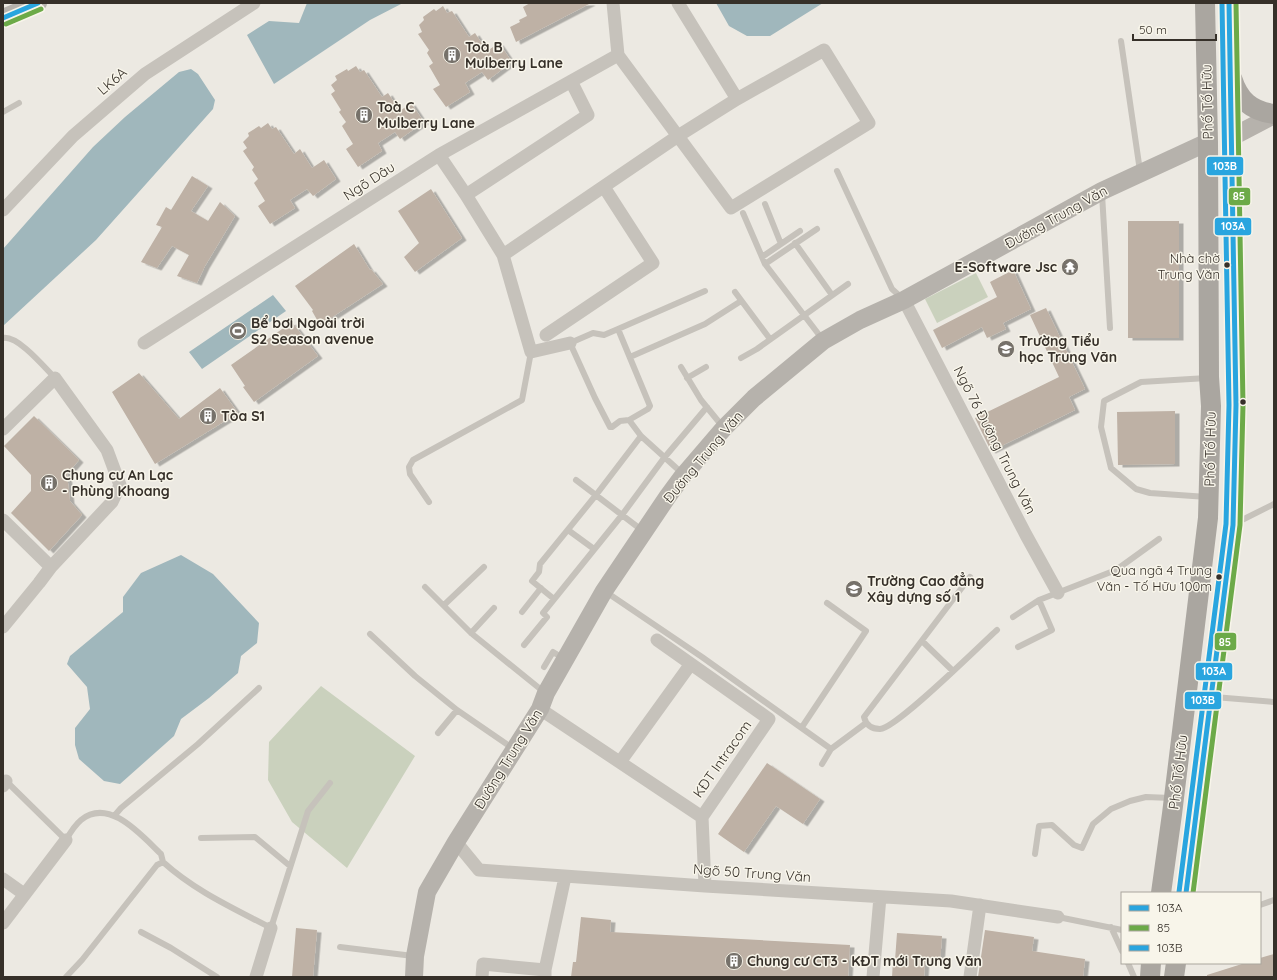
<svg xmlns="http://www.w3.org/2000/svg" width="1277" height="980" font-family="Quicksand,sans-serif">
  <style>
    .green { fill: #cad1bd }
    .water { fill: #a0b7bc }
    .building { fill: #beb1a5; filter: url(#shadow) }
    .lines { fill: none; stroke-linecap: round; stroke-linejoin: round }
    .lane { stroke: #c6c2bb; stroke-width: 6 }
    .street { stroke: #c6c2bb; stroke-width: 13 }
    .secondary { stroke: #b6b2ac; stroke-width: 18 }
    .primary { stroke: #aaa6a0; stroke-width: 20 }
    .bus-1-casing { stroke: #f8f5ea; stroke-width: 8 }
    .bus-2-casing { stroke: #f8f5ea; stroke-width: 8 }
    .bus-3-casing { stroke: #f8f5ea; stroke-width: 8 }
    .bus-1 { stroke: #29a5df; stroke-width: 5 }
    .bus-2 { stroke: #6caa48; stroke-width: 5 }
    .bus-3 { stroke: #29a5df; stroke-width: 5 }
    .bus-dot { fill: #363029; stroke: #f8f5ea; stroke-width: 1.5 }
    .labels { text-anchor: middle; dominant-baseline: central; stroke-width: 3; stroke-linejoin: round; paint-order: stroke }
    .bus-label { font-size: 13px; fill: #363029; stroke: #f8f5ea; text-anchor: end }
    .poi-label { font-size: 14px; font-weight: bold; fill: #363029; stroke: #f8f5ea; text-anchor: start }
    .street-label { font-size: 14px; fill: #363029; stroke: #f8f5ea }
    .line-badge { stroke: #f8f5ea; stroke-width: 1.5 }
    .badge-label { font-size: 11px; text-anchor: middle; font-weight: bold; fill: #fff }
  </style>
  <defs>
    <filter id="shadow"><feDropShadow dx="4.5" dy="2.5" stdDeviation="0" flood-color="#0004"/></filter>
  </defs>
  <rect width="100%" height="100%" fill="#ece9e2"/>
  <!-- green -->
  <path class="green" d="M976,273L988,297L937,323L925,299Z
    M321,686L415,756L347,868L292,822L268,780L269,742Z"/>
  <!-- water -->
  <path class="water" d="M307,3H403L370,20L274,84L247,35L269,21L299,23Z
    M716,3H823L770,36H747L729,26Z
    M191,69L198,74L215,100L213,109L96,240L3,326V249L93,147L125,117L179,72Z
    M273,295L286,311L202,369L189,352Z
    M181,555L213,574L259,623L257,643L241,656L238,673L209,698L181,719L174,736L120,784L104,781L79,759L75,745V728L90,709L87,687L67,664L70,656L123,612V597L141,573Z"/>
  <!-- building -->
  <path class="building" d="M530,3H591L516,42L510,27L520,22L519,20L527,16L523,7Z
    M443,6L447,13L452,11L469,37L475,33L487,51L499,43L512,62L488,80L482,72L465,83L470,92L446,107L433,89L440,85L429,66L433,63L427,53L429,50L418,34L422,32L419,25L424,20L423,17L434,9L436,11Z
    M356,66L360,72L364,70L382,97L388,93L400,111L411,103L424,122L400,139L395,132L378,143L382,151L358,167L346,149L353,144L342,126L346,122L339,112L341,110L331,94L335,91L331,85L337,80L335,76L347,69L348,71Z
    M268,123L272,129L276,127L294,154L300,149L312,168L324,160L336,179L313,196L307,189L290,200L295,208L270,224L258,206L265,201L254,183L258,179L252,170L254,167L243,151L247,148L243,142L249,136L248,133L259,126L261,128Z
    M192,176L208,186L191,211L208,221L220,202L235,216L205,266L197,283L177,276L189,255L172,246L157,268L141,262L162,227L156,225L166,207L171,210Z
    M431,189L462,238L415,272L404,257L419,243L398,211Z
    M1128,221H1179V338H1128Z
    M354,244L370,270L371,269L383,284L320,325L312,311L313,310L295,286Z
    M1013,270L1031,309L1003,323L1006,329L987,338L982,327L942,348L933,330L997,297L990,282Z
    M1046,308L1085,389L1069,397L1075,410L991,451L975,418L1059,377L1030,315Z
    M292,322L318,356L254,402L243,387L245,386L231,365Z
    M139,373L179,419L220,388L238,413L155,464L112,392Z
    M1175,411V464L1118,465L1117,412Z
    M34,416L79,460L67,474L70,501L82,515L49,551L11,513L31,491V475L4,446Z
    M767,763L820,799L803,824L776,806L744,852L718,834Z
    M581,917L611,920L610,932L850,945L848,977H571L573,962H576Z
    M296,928L317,930L313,977H292Z
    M985,930L1034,937L1032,951L1085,959L1083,977H978Z
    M897,933L942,936L940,962L925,961L924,977H892L893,961L895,960Z
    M1274,954V977H1207V975L1245,963H1260V958Z"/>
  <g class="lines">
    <!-- lane -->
    <path class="lane" d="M1121,41L1140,171
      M3,112L19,103
      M837,171L892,289L902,298
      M1102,194L1110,328
      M765,204L781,244
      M743,213L765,264
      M817,229L765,264L823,340
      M795,243L832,295
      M762,257L800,231
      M735,292L770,339
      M618,329L650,406L648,409L629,420
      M3,338C18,335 45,368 55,378
      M630,357L705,324L741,301
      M741,358L757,349L848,284
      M681,367L701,400L723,427
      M687,378L706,367
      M683,474L641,436L629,420L620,421L612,427H610L595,398L570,343L593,333L604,335L618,329L705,291
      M576,480L643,531
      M1207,497L1150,493L1136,489L1111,468L1101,427L1104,401L1141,382L1207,378
      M429,502L410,474L409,467L413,460L522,400L531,352
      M1236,523L1274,504
      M568,530L594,549
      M970,577L864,717C866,725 872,729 880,729C897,728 979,646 997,630
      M425,587L471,633L544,692
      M606,592L702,657L831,749L866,723
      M554,599L532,581L539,572L540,564L596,495L641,436
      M444,605L484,567
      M522,612L541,588
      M1013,617L1039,600L1116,570L1159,539
      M471,633L494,608
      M370,634L415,676L457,710L514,749
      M922,641L953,671
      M524,645L547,617L543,613L622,515L664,458L707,407
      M1018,647L1052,630L1039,600
      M544,667L553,652L563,658
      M1214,697L1274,702
      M802,727L866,631L827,603
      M438,733L457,710
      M822,764L831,749
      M6,781L66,840C70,833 75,825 81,820C109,797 141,835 161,854L163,862C195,891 233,908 271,928L308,811L330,783
      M115,815L121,808L198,744L259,688
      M201,838L255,837L290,866
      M1035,854L1039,826L1052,825L1074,845L1082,848L1093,824L1111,809L1130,801L1146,797L1171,798
      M1260,905L1274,900
      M1058,917L1122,930
      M1111,927L1122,951
      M141,932L171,948L217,977
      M340,947L413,956
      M1128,963L1134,977
      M66,977L82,960L157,865L163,862"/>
    <!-- street -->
    <path class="street" d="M613,3L618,55
      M678,3L737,99
      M439,155L466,195L503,255L531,352L570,343
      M466,195L588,115L571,81
      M3,210L73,136L145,74L254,3
      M503,255L678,136L737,99L824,50L869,123L731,208L618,55
      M904,300L1026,535L1058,593
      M546,335L653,263L604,187
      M144,343L439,155L618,55
      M3,429L55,378L107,450L120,485L112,502L51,567L39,583L3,627
      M3,520L51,567
      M657,640L769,719L702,817L705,886
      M540,709L702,817
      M620,762L690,665
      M3,786L6,781
      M456,842L479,870L705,886L951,901L1058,917
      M3,879L24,894
      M3,923L66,840
      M256,977L271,928
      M482,977L483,964L545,970
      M545,977V970L565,877
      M873,977L880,897
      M970,977L980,905"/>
    <!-- secondary -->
    <path class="secondary" d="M3,18L38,3
      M1232,137L1274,115
      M414,977L415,956L427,892L456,842L540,709L546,693L604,591L668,496L682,477L724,428L754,398L823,341L860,320L904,300L1102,191L1208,142"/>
    <!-- primary -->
    <path class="primary" d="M1232,78C1239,100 1251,111 1274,114
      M1161,893L1172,814L1208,518L1211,406L1209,377L1208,142L1205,3
      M1186,893L1233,525L1236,405L1233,273L1232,137L1229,3
      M1150,977L1151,963
      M1174,977L1176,963"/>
    <defs>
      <path id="bus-1" d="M3,18L38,3
        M1186,893L1233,525L1236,405L1229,3"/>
      <path id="bus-2" d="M6,24L41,9
        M1193,893L1240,525L1243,405L1236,3"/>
      <path id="bus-3" d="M1179,892L1226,524L1229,405L1222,3"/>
    </defs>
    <!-- bus-1 casing -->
    <use href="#bus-1" class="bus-1-casing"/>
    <!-- bus-2 casing -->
    <use href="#bus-2" class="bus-2-casing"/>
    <!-- bus-3 casing -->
    <use href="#bus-3" class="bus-3-casing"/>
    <!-- bus-1 -->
    <use href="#bus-1" class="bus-1"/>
    <!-- bus-2 -->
    <use href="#bus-2" class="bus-2"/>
    <!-- bus-3 -->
    <use href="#bus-3" class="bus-3"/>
  </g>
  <!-- icons -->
  <defs>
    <symbol id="building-disc" viewBox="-11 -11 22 22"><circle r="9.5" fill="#76716a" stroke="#f8f5ea"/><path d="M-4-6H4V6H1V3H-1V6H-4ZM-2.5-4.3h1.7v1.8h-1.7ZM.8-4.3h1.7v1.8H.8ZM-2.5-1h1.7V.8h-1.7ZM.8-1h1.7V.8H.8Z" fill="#fff"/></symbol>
    <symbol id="temple-disc" viewBox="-11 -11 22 22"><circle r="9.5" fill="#76716a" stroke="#f8f5ea"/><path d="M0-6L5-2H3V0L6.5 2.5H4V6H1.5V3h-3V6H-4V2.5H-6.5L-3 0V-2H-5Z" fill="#fff"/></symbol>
    <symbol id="stadium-disc" viewBox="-11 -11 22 22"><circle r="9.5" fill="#76716a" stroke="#f8f5ea"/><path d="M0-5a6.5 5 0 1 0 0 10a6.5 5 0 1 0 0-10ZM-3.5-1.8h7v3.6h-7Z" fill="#fff"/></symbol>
    <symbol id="school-disc" viewBox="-11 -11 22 22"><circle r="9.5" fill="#76716a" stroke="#f8f5ea"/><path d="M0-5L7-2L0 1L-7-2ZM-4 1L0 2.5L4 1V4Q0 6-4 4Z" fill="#fff"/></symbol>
    <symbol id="university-disc" viewBox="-11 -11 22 22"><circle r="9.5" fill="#76716a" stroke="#f8f5ea"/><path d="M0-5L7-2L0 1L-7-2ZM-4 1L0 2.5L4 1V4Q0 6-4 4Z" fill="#fff"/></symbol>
  </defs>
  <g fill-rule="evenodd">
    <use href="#building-disc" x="442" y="45" width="20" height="20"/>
    <use href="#building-disc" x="354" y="105" width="20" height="20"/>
    <use href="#temple-disc" x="1060" y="257" width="20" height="20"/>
    <use href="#stadium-disc" x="228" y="321" width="20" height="20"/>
    <use href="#school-disc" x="996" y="339" width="20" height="20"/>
    <use href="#building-disc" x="198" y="406" width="20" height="20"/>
    <use href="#building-disc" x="39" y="473" width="20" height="20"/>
    <use href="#university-disc" x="844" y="579" width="20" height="20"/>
    <use href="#building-disc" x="724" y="951" width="20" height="20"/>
  </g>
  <!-- markers -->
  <g class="bus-dot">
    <circle cx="1227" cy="265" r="3.5"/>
    <circle cx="1243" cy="402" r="3.5"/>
    <circle cx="1219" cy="577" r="3.5"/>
  </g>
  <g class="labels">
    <!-- bus labels -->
    <g class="bus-label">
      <text x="1220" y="258">Nhà chờ<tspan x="1220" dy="16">Trung Văn</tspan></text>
      <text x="1212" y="570">Qua ngã 4 Trung<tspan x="1212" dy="16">Văn - Tố Hữu 100m</tspan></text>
    </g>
    <!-- poi labels -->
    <g class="poi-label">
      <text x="465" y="47">Toà B<tspan x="465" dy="16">Mulberry Lane</tspan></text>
      <text x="377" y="107">Toà C<tspan x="377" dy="16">Mulberry Lane</tspan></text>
      <text x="1057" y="267" text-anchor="end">E-Software Jsc</text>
      <text x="251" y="323">Bể bơi Ngoài trời<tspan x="251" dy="16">S2 Season avenue</tspan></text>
      <text x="1019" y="341">Trường Tiểu<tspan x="1019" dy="16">học Trung Văn</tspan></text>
      <text x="221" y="416">Tòa S1</text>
      <text x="62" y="475">Chung cư An Lạc<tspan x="62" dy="16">- Phùng Khoang</tspan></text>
      <text x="867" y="581">Trường Cao đẳng<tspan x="867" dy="16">Xây dựng số 1</tspan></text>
      <text x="747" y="961">Chung cư CT3 - KĐT mới Trung Văn</text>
    </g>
    <!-- street labels -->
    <g class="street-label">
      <text transform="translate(112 81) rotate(-41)">LK6A</text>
      <text transform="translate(1207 102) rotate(-91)">Phố Tố Hữu</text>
      <text transform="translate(369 181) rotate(-33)">Ngõ Dâu</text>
      <text transform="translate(1056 217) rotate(-29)">Đường Trung Văn</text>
      <text transform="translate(995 440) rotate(63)">Ngõ 76 Đường Trung Văn</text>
      <text transform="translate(1210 449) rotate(-89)">Phố Tố Hữu</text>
      <text transform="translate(703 457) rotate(-50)">Đường Trung Văn</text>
      <text transform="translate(508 759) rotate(-58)">Đường Trung Văn</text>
      <text transform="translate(722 759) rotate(-55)">KĐT Intracom</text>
      <text transform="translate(1178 772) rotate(-83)">Phố Tố Hữu</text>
      <text transform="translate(752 873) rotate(4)">Ngõ 50 Trung Văn</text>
    </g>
  </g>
  <g class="line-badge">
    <rect x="1206" y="156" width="38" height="20" rx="4" fill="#29a5df"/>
    <rect x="1228" y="187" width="23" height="19" rx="4" fill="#6caa48"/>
    <rect x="1214" y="217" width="38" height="19" rx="4" fill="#29a5df"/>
    <rect x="1214" y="632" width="23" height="19" rx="4" fill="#6caa48"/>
    <rect x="1195" y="662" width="38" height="19" rx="4" fill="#29a5df"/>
    <rect x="1184" y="691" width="38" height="19" rx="4" fill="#29a5df"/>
  </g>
  <g class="badge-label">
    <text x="1225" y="170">103B</text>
    <text x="1239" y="200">85</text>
    <text x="1233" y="230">103A</text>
    <text x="1225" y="646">85</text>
    <text x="1214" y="675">103A</text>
    <text x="1203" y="704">103B</text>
  </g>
  <!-- border -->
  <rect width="1277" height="980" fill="none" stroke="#363029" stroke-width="8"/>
  <!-- legend -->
  <rect x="1121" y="892" width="140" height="72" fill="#f8f5ea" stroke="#aaa69d"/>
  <rect x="1129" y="905" width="20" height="6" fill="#29a5df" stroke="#aaa69d"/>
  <text x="1157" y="912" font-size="12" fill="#363029">103A</text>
  <rect x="1129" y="925" width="20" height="6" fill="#6caa48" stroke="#aaa69d"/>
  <text x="1157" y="932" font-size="12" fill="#363029">85</text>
  <rect x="1129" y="945" width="20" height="6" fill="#29a5df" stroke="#aaa69d"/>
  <text x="1157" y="952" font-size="12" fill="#363029">103B</text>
  <!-- scale -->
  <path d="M1133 34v6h83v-6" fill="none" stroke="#363029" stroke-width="2"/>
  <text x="1139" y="34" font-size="12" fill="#363029" stroke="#f8f5ea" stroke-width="3" paint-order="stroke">50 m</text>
</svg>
